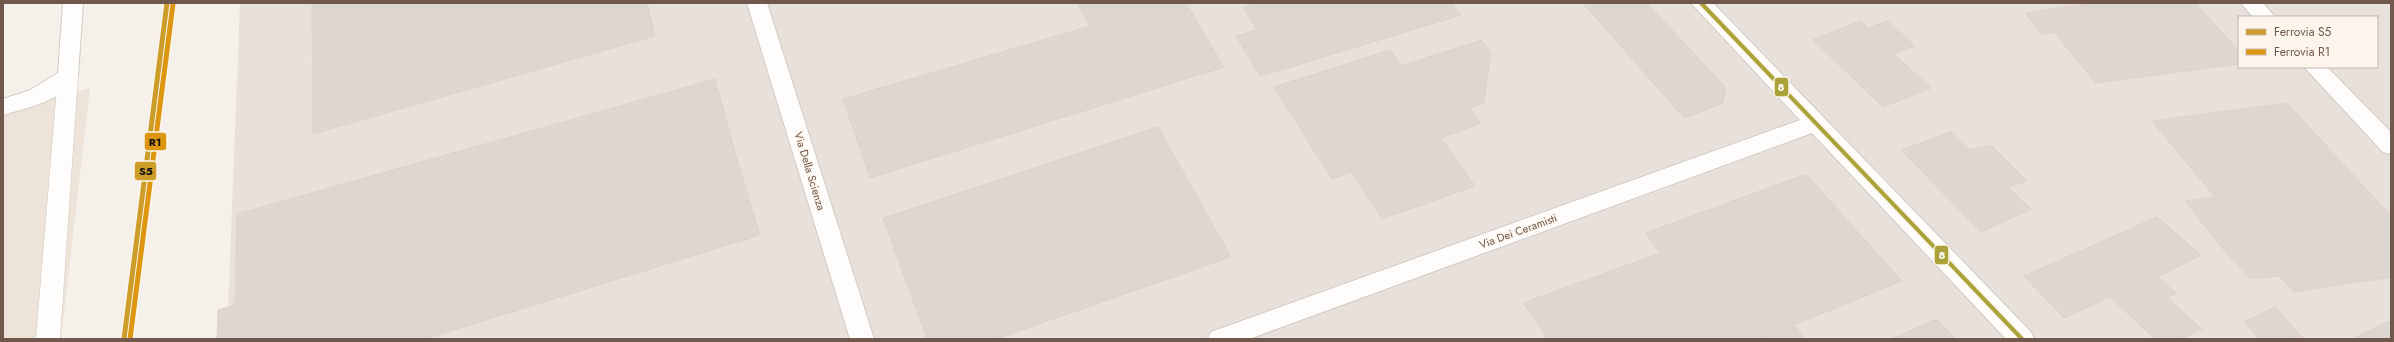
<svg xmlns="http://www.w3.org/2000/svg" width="2394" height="342" font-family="Jost,sans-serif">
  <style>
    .residential { fill: #eee3d8 }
    .industrial { fill: #e7e0db; fill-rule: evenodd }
    .building { fill: #ded6d0; stroke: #ddd3cd }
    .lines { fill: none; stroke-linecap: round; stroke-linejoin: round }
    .service-casing { stroke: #d2ccc5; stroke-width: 1 }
    .minor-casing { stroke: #d2ccc5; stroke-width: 2 }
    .service { fill: #fefdfc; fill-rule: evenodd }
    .minor { fill: #fefdfc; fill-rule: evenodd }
    .bus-1-casing { stroke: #fdf5eb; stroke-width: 7 }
    .bus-1 { stroke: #aca23a; stroke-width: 4 }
    .rail-1-casing { stroke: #fdf5eb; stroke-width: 8 }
    .rail-2-casing { stroke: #fdf5eb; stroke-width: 8 }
    .rail-1 { stroke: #cc9d28; stroke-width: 5 }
    .rail-2 { stroke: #dc960f; stroke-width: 5 }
    .labels { text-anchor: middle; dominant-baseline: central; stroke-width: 3; stroke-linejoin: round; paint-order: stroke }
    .street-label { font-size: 11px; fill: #70584d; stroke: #fdf5eb }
    .line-badge { stroke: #fdf5eb; stroke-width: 1.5 }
    .badge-label { font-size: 11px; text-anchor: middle; font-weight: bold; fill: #fff }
    .pale-badge-label { font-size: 11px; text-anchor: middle; font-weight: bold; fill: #111 }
  </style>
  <rect width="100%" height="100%" fill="#f5f0ea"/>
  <!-- residential -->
  <path class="residential" d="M90,88L61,339H3V114Z"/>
  <!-- industrial -->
  <path class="industrial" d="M240,3H2391V339H227ZM2239,17H2377V67H2239Z"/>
  <!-- building -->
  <path class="building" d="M312,3H647L655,36L313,134Z
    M1077,3H1186L1224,67L870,178L843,99L1090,26Z
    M1257,3H1451L1461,15L1281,70L1243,7Z
    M1583,3H1647L1726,88L1723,103L1684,118Z
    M2093,3H2195L2239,51V64L2148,76L2086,4Z
    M2086,4L2148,76L2096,83L2054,32L2042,35L2025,13Z
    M1860,21L1868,28L1888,21L1915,46L1894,54L1931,88L1883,107L1813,40Z
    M1256,30L1281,70L1260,76L1236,36Z
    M1481,40L1491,52L1484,103L1470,108L1481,123L1441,138L1475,186L1382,219L1306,101L1394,72L1392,69Z
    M1390,50L1402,66L1392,69L1394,72L1306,101L1352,172L1332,179L1274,87Z
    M715,79L736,156L235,305L237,214Z
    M2287,103L2391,216V277L2294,292L2279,276L2251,279L2227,254L2258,249L2152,121Z
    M1158,127L1231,257L996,339H927L883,218Z
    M1951,132L1970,150L1991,145L2027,181L2008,187L2031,209L1981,232L1901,150Z
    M736,156L760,235L425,339H217L218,310Z
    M1806,174L1902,281L1794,325L1805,339H1766L1673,223Z
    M2215,197L2258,249L2227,254L2185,201Z
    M2157,217L2201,255L2158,277L2177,294L2166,297L2202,329L2181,339H2155L2110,297L2064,318L2024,276Z
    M1673,223L1766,339H1548L1523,303L1660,253L1646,233Z
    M2275,307L2283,316L2303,338L2260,339L2244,322Z
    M1937,319L1955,339H1891Z
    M2391,321V339H2352L2385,323Z"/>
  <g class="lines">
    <defs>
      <path id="service" d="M68,69L75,71L78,76L60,339H36L58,76L61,71Z"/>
      <path id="minor" d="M63,3H83L78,76C65,100 27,108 3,115V99L30,90L58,73Z
        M747,3H767L874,339H850Z
        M1691,3H1713L2031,332L2034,339H2006L1812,133L1249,339H1208L1211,332L1800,120Z
        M2241,3H2263L2275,17H2253Z
        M2304,67H2327L2391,132V154L2383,152Z"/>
    </defs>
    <!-- service casing -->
    <use href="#service" class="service-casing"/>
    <!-- minor casing -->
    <use href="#minor" class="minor-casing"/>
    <!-- service -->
    <use href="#service" class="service"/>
    <!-- minor -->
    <use href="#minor" class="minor"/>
    <defs>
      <path id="bus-1" d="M1701,3L2022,339"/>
    </defs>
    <!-- bus-1 casing -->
    <use href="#bus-1" class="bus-1-casing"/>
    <!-- bus-1 -->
    <use href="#bus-1" class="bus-1"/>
    <defs>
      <path id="rail-1" d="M124,339L167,3"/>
      <path id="rail-2" d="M130,339L173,4"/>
    </defs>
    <!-- rail-1 casing -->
    <use href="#rail-1" class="rail-1-casing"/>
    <!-- rail-2 casing -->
    <use href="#rail-2" class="rail-2-casing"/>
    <!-- rail-1 -->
    <use href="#rail-1" class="rail-1"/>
    <!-- rail-2 -->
    <use href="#rail-2" class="rail-2"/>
  </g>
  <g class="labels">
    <!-- street labels -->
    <g class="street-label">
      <text transform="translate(810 171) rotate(73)">Via Della Scienza</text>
      <text transform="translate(1518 231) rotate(-20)">Via Dei Ceramisti</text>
    </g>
  </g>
  <g class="line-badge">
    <rect x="1774" y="77" width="15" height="20" rx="4" fill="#aca23a"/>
    <rect x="144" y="132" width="23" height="19" rx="4" fill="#dc960f"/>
    <rect x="134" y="161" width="23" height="20" rx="4" fill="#cc9d28"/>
    <rect x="1934" y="245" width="15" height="20" rx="4" fill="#aca23a"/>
  </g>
  <g class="badge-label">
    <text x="1781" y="91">8</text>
    <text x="1942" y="259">8</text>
  </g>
  <g class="pale-badge-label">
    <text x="155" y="146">R1</text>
    <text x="146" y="175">S5</text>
  </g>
  <!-- border -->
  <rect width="2394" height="342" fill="none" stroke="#70584d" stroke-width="8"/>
  <!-- legend -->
  <rect x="2238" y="16" width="140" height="52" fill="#fdf5eb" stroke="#c5b6ac"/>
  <rect x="2246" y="29" width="20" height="6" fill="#cc9d28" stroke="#c5b6ac"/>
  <text x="2274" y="36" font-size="12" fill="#70584d">Ferrovia S5</text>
  <rect x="2246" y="49" width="20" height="6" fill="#dc960f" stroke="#c5b6ac"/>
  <text x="2274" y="56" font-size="12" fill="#70584d">Ferrovia R1</text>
</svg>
